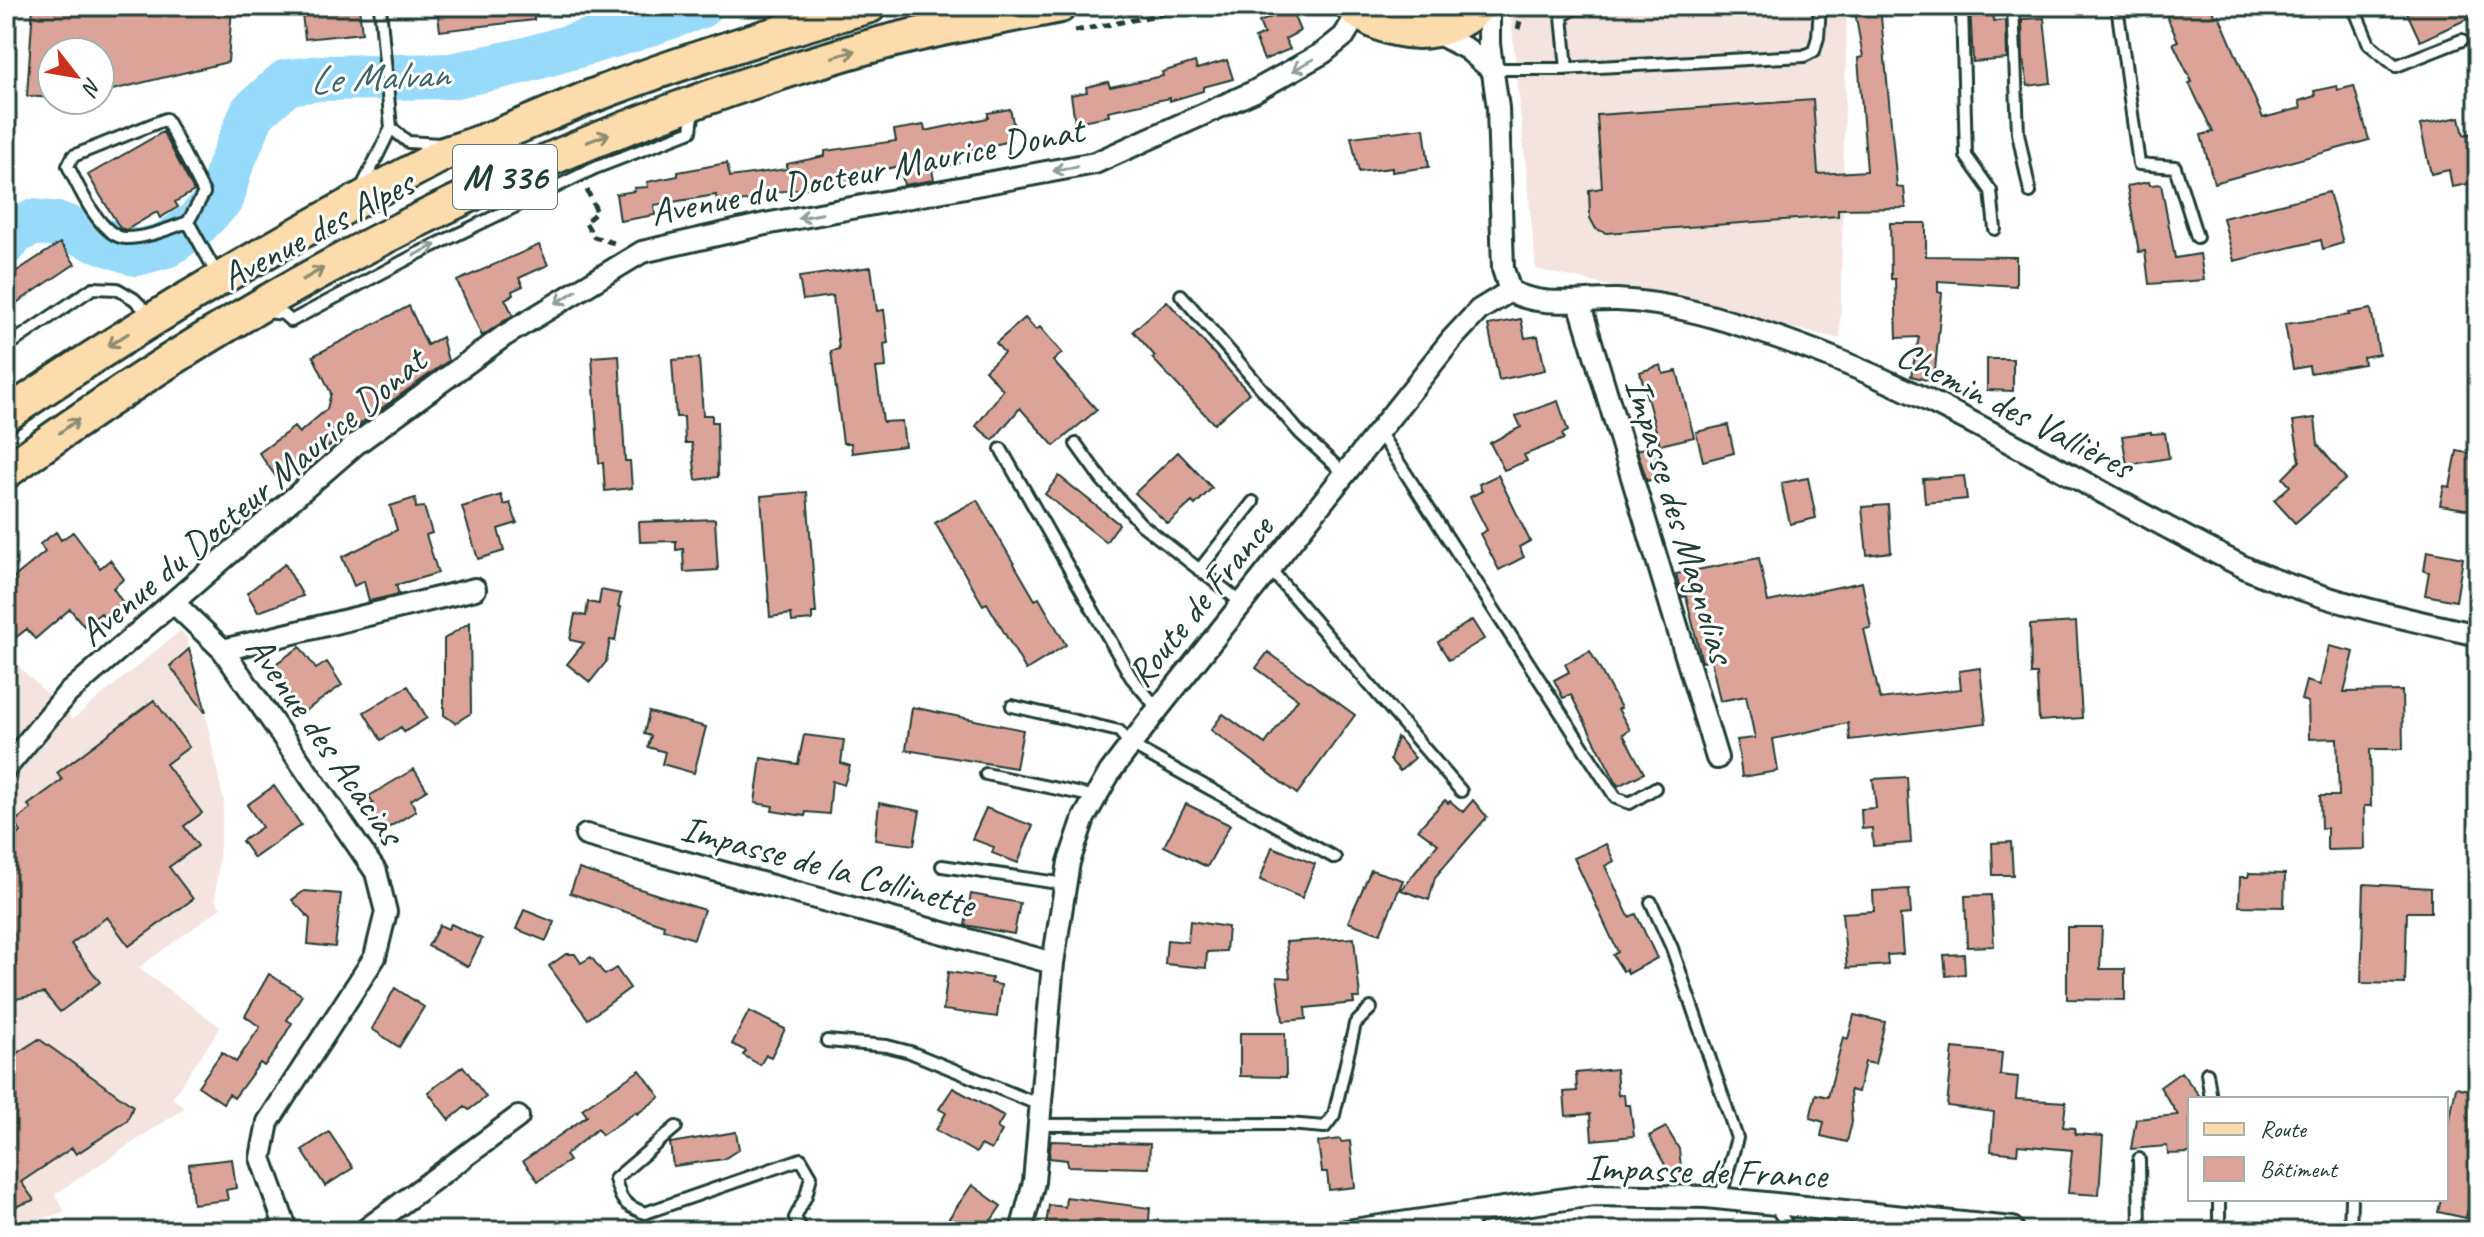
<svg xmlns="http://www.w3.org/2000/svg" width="2484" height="1237" font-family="Caveat,sans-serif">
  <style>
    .built { fill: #f4e4e0 }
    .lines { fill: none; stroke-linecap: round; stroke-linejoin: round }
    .river { stroke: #98dafa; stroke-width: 46 }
    .building { fill: #dca498; stroke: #1f3d34; stroke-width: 2 }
    .lane-casing { stroke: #1f3d34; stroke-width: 16 }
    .street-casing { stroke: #1f3d34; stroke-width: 26 }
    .primary-casing { stroke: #1f3d34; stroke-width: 38 }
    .path { stroke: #1f3d34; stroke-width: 5; stroke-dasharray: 8 6; stroke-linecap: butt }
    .lane { stroke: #fff; stroke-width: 10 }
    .street { stroke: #fff; stroke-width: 20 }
    .primary { stroke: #fcdcac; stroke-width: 32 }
    .oneway { stroke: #8e8c70 }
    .oneway2 { stroke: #8f9e9a }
    .labels { text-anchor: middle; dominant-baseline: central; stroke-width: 6; stroke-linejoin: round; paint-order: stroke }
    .shield { fill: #fff; stroke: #627771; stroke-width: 2 }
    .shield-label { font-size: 36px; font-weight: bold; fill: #1f3d34 }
    .street-label { font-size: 38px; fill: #1f3d34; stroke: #fff }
    .water-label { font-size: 40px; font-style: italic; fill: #3d6466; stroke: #fff }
  </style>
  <rect width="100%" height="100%" fill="#fff"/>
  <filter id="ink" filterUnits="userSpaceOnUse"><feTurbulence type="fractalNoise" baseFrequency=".0125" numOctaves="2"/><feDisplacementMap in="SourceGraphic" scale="16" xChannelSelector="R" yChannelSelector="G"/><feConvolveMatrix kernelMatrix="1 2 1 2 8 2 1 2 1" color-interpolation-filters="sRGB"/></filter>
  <g filter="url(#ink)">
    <!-- built -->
    <path class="built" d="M1520,6H1847L1840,339L1536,269L1511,18Z
      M181,630L187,639L200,690L224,802L215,899L221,908L138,968L221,1027L172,1098L185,1108L55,1194L65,1211L6,1231V654L73,719Z"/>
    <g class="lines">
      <!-- river -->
      <path class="river" d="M6,242L14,232L34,222L58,225L136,253L166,245L196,224L222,197L229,169L253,112L287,82L321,78L451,76L522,61L630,30L699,6"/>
    </g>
    <!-- building -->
    <path class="building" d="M33,6H232L228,62L100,93V52H52V98L27,96Z
      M301,6H359L362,33L305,39Z
      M437,6H534V20L440,31Z
      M1860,6H1880L1897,187L1904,188L1906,208L1838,209V216L1606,233L1596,229L1590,218L1589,190L1602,188L1597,115L1813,100L1818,174L1867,171L1858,58L1863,57L1855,12H1861Z
      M1970,6H1992L1994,21L2006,20L2007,59L1973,62Z
      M2162,6H2210L2215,17L2219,15L2263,118L2301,108L2299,101L2315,96L2314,91L2337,86L2338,90L2354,86L2369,140L2214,183L2201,135L2213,132L2189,83L2192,82L2173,43L2178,41Z
      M2404,6H2478V14L2420,41Z
      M1291,9L1300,31L1285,39L1290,49L1264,60L1255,38L1264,34L1259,22Z
      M2044,18L2051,83L2028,86L2023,58L2022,19Z
      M1227,60L1233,79L1203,87V91L1170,101V98L1108,111L1109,116L1075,122L1071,95L1087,92L1086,87L1108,82L1110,87L1163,76L1162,72L1195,62L1197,69Z
      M1010,109L1015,131L1009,132L1011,141L958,153L959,163L932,170L934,180L904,185L900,166L862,174L863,180L756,195V199L718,206L716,195L654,205L655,215L620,221L616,194L635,191L634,188L648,187L647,182L678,176V172L727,163L730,177L787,169V164L825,156V151L896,141L894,130L924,125L925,131L988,118V113Z
      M2460,117L2464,135L2478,132V160L2470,162L2473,183L2452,187L2449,170L2431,174L2420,125Z
      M1424,128L1429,167L1392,172V168L1359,172L1351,137Z
      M163,132L194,191L175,202L178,207L160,218L157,212L126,230L120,228L88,175Z
      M2149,182L2150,185L2161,184L2175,258L2200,254L2204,280L2149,284L2145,251L2139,252L2127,186Z
      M2329,192L2343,243L2323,249L2321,240L2234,261L2223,218Z
      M1890,223H1926V256L2016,257V286L1938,281V292L1942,293L1934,382L1911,376L1919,337L1897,338L1895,279H1891Z
      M60,243L75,264L6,310V278Z
      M539,245L548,265L519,278L523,286L512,291L513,295L505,299L513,315L482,336L457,281Z
      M871,267L877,311L884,310L888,343L884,344L886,367L876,368L883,422L902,421L905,446L852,453L851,443H843L831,351L839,349L833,296L803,300L799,277Z
      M1167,301L1249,393L1214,424L1152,358L1155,356L1133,331Z
      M409,306L427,345L442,337L448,361L298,468L294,465L277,478L259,453L294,427L299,433L327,409L331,393L313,356Z
      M2371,309L2379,354L2363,357L2364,364L2310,373L2309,366L2293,369L2285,324L2350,315L2349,313Z
      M1025,318L1036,330L1040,327L1062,353L1053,361L1097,410L1054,446L1020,408L993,440L976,426L1003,390L985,370L1004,353L996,343Z
      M1521,319L1525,338L1538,336L1545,370L1499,380L1488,325Z
      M619,355L625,461H630L632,488L605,491L603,463H599L592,357Z
      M699,358L703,415H712V422H717L718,477L696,480L692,443H685L684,417H676L672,360Z
      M1987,359H2013V391L1987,390Z
      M1661,365L1663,374L1677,371L1694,437L1660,445L1640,372Z
      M1558,401L1568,431L1562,434L1564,439L1524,455L1527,461L1504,470L1490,443L1521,427L1516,416Z
      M2315,418L2318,445L2346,479L2295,523L2274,500L2290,486L2283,478L2300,461L2293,421Z
      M1728,425L1734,453L1703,461L1696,432Z
      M2151,432V434L2165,433L2169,458L2127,465L2122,436Z
      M1655,445L1664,476L1647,481L1637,450Z
      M2457,451L2478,455V485L2472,484L2470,491L2478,492V511L2440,505L2444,486L2450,487Z
      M1178,452L1212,488L1195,505L1192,502L1168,524L1135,493Z
      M1498,475L1530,541L1519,547L1524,557L1499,570L1480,534L1487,530L1470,497L1482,491L1479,484Z
      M1059,476L1119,524L1106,542L1045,494Z
      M1964,476L1967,499L1925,503L1923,479Z
      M1808,478L1816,518L1790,524L1781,483Z
      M807,492L816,613H812V620L792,622L791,614L770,617L761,496Z
      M501,495L504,505L510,503L517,523L498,529L504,551L478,559L462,507Z
      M415,498L416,508L424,507L432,533L426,535L438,573L396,585L399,594L369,601L364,581L354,586L342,557L397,530L390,506Z
      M977,500L1035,600L1039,598L1066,645L1026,670L987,603L983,605L935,523Z
      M1888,505L1891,552L1867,555L1862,507Z
      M715,519L718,570L684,572L683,549L676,550V541L640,542L639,522Z
      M56,532L61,540L73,532L100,568L110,560L124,579L113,588L123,603L104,617L101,613L84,626L70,609L35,639L27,629L6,645V584L45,552L40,544Z
      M2427,551L2463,558L2456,601L2425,595L2429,572L2424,571Z
      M1759,558L1768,602L1862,582L1871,628L1864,629L1880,699L1961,689L1959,671L1980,668L1986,723L1850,740L1848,723L1773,739L1778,771L1742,777L1737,740L1755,738L1746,696L1720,701L1711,660L1702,662L1686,596L1682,597L1676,574Z
      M285,564L303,596L258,612L247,593Z
      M601,590L621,594L618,607H621L615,641L610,640L606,662L590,682L567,664L584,643L570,640L575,614L586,616L588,602L599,604Z
      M1472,620L1484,639L1449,660L1438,642Z
      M470,622L471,713L455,723L444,715V639Z
      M2076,622L2082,718L2039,721L2037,674H2031L2030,625Z
      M2329,646L2354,652L2344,692L2402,691L2403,749H2370L2371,806H2364L2365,849L2327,850V828H2321L2320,796H2339L2337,738L2309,739L2308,702L2301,700L2306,681L2320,685Z
      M300,647L316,669L327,662L342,685L302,713L271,667Z
      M189,649L206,712H205L170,666Z
      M1590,651L1621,708L1618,709L1630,730L1623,734L1644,773L1618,786L1571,695L1563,698L1554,680L1569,672L1565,664Z
      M1268,652L1355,715L1297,794L1211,730L1223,714L1265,744L1298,699L1256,668Z
      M408,686L427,718L404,732L401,727L381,740L364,712Z
      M154,700L189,747L166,764L202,813L184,826L198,846L169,867L193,899L129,946L107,917L71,944L100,982L60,1012L44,993L6,1001V843L21,832L14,822L31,809L28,805L62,780L57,773Z
      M912,707L1023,730L1016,768L906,750Z
      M649,712L706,727L694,773L662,764L665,752L648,747L651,736L644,734Z
      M804,735L844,740L841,763L850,766L844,785L832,781L829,814L806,812L805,816L772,811L773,806L755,803L761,758L798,764Z
      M1397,737L1415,758L1400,771L1390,760Z
      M414,769L427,790L411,800L416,811L381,832L367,807L373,803L369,796Z
      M1907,777L1911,843L1873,846L1872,828L1862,829L1861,809L1876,808L1873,779Z
      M274,786L301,825L254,858L242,841L262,827L247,805Z
      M1445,800L1448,803L1450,801L1463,812L1473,800L1487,817L1435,877L1429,900L1401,890L1438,844L1418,829Z
      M879,803L920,811L914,845L875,840Z
      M1186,804L1230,825L1207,867L1164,846Z
      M986,808L1033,826L1018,863L992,853L994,847L972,839Z
      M2011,842L2013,875H1993L1992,843Z
      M1606,844L1614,861L1605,866L1629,917L1636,914L1657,958L1628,974L1626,969L1623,971L1613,955L1618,952L1574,858Z
      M1272,847L1315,864L1302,898L1260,880Z
      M579,869L704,910L694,939L663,929L664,925L570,893Z
      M1371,870L1403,880L1380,934L1348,922Z
      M2249,873L2285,874L2284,907L2239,906L2240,877H2248Z
      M2364,884L2431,888V912H2407L2405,984L2361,983Z
      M1909,889L1911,914L1900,915L1903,954L1887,955L1888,965L1847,968L1842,913L1874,911L1873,891Z
      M304,891L341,894L335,947L308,944L310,919L292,900Z
      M971,894L1020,903L1014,934L965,925Z
      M1991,895L1994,946L1967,947L1965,896Z
      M524,910L554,922L546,941L516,929Z
      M1190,921L1228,927L1226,951L1207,952L1206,968L1165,964L1167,940L1188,942Z
      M451,924L482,939L468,967L428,946L440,925L448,929Z
      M2067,927H2102L2100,969H2125V1000L2067,999Z
      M1354,938L1360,998H1353L1354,1003L1305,1008L1306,1019L1283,1021L1277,977L1290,978L1286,942Z
      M566,954H575L581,963L591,957L605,975L616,968L630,988L588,1019L549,966Z
      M1964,954L1965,974L1946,976L1944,955Z
      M948,972L992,978L991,983L1001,985L997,1017L943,1010Z
      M269,974L302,995L287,1020L292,1023L273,1055L264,1066L260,1063L234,1098L229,1094L223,1103L198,1086L222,1052L236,1062L260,1027L245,1016Z
      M395,988L424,1007L399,1047L372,1029Z
      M749,1011L785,1029L771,1057L766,1055L760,1065L743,1055L746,1051L732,1044Z
      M1854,1015L1885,1022L1875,1064L1865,1062L1858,1092L1850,1090L1852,1122L1847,1142L1821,1136L1824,1122L1810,1118L1816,1094L1828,1097L1843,1037L1848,1039Z
      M1240,1033H1285L1286,1077L1240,1076Z
      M39,1039L133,1106L127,1121L76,1154L72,1148L21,1182L34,1200L6,1210V1060Z
      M1953,1048L2002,1053L2000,1075L2018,1077L2016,1099L2066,1102L2063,1127L2074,1128L2075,1134L2103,1136L2099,1195L2068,1193L2072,1150L2018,1145L2017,1154L1991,1151L1994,1112L1947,1106Z
      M463,1066L486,1097L469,1110L465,1107L449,1120L428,1092Z
      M1616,1069L1618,1095L1624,1094L1625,1105H1630L1634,1136L1592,1140L1590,1114L1566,1116L1564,1092L1577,1091L1576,1073Z
      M640,1070L660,1097L637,1114L636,1112L602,1135L597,1129L565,1155L569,1161L538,1181L523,1161L587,1116L582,1109Z
      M2181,1072L2202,1099H2190V1153L2168,1154L2167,1146L2131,1149L2136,1119L2178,1115L2160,1087Z
      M2456,1087L2478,1092V1161L2466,1218L2438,1212L2441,1199H2446V1140Z
      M953,1088L1004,1116L997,1128L1002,1131L991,1150L981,1145L976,1153L936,1130L946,1113L939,1109Z
      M1666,1127L1679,1149L1683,1184L1675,1183L1649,1136Z
      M329,1132L353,1168L325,1186L302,1150Z
      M736,1132L739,1149L724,1159L673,1166L670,1143Z
      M1340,1139L1341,1142L1350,1141L1355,1187L1329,1190L1327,1172H1322L1318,1142Z
      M1051,1141L1150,1144L1149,1168L1067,1166V1160L1049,1158Z
      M232,1159L236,1188L226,1190L228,1200L193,1204L189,1164Z
      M972,1185L1001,1206L984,1231H940Z
      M1066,1197L1150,1208L1148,1230L1094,1223L1093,1231H1045L1049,1205L1065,1207Z"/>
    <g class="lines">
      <defs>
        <path id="lane" d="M1962,6L1966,156L1991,191L1995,229
          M2013,6L2018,133L2030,192
          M2117,6L2139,164L2175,167L2197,237
          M2353,6L2369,44L2396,66L2462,40
          M1491,69H1561L1804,56L1814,51L1818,37L1820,6
          M1567,69L1562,16L1575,8L1603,6
          M166,119L204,193L188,222C168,229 147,238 126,238C101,238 78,186 68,166L73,156Z
          M391,128L408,142L440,144
          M361,189L391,128L380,6
          M188,222L218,276
          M1181,295L1300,433L1345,474
          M268,312L283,314L291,321L419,253L595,168L691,131L694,108
          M6,347L93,288L117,289L134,299L151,316
          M1379,432L1616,798L1630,803L1655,788
          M1076,444L1102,480L1141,524L1242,603
          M1001,449L1131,677L1158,709
          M1270,569L1461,791
          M1199,570L1253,502
          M1012,706L1119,731L1131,745L1335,858
          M986,774L1096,797
          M942,866L1065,884
          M1651,902L1672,948L1737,1138L1720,1199
          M827,1041L887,1046L910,1052L1030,1101H1042
          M2207,1073L2211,1099
          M1040,1125L1288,1124L1325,1127L1334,1115L1355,1024L1371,1008
          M676,1127L615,1179C621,1201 623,1205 645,1213L801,1159L811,1176L806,1196L795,1218L803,1231
          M2139,1159L2140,1231
          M2219,1199V1231
          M1775,1206L1791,1231
          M1468,1213L1474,1231
          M2350,1231L2351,1199"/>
        <path id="street" d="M1489,6V44L1498,108L1503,269L1510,291
          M1433,31L1467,49L1491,69
          M1510,291C1543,309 1582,299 1617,300C1673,302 1730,321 1782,339C1949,397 2093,493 2250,570C2323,601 2401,618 2478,635
          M1579,302L1717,758
          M174,603L223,650L376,872L386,912L375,957L268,1122L261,1158L287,1231
          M223,650L475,589
          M6,768L67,694L356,444L504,336L642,252L765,224L1095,163L1253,92L1323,53L1344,36L1358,13
          M586,835L1053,963
          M364,1231L518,1117
          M1021,1231L1034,1182L1053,963L1069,862L1084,818L1110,772L1158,709L1452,339L1479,310L1510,291
          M1346,1231L1593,1195L1706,1197L2012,1228L2014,1231"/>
        <path id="primary" d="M1351,6C1387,38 1444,43 1479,6
          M6,415C147,318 294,233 446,153C497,138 545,115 595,95C685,60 777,32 870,6
          M6,472C264,284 539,142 847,53C916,32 989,20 1060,6"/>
      </defs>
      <!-- lane casing -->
      <use href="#lane" class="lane-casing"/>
      <!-- street casing -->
      <use href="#street" class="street-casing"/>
      <!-- primary casing -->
      <use href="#primary" class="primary-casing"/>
      <!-- path -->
      <path class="path" d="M1518,29L1524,6
        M1075,31L1206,6
        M587,190L597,212L585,222L594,237L614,243"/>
      <!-- lane -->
      <use href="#lane" class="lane"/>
      <!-- street -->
      <use href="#street" class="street"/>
      <!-- primary -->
      <use href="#primary" class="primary"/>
    </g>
    <!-- one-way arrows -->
    <defs><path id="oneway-shaft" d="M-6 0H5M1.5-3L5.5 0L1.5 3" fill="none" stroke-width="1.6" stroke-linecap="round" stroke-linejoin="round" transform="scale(2)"/></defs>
    <g class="oneway">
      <use href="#oneway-shaft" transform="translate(844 54) rotate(-16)"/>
      <use href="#oneway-shaft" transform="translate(598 138) rotate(-21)"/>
      <use href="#oneway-shaft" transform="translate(313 274) rotate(-30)"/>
      <use href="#oneway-shaft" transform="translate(118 340) rotate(147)"/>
      <use href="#oneway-shaft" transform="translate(69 426) rotate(-36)"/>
    </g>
    <g class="oneway2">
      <use href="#oneway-shaft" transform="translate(1303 65) rotate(151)"/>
      <use href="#oneway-shaft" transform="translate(1065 169) rotate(170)"/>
      <use href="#oneway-shaft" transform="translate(810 216) rotate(169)"/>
      <use href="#oneway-shaft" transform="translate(425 250) rotate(-26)"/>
      <use href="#oneway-shaft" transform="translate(566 297) rotate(148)"/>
    </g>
  </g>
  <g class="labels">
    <!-- shield labels -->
    <rect class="shield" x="453" y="145" width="104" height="64" rx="6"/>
    <g class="shield-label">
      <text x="505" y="177">M 336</text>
    </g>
    <!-- street labels -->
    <g class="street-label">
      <text transform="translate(867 171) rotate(-11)">Avenue du Docteur Maurice Donat</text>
      <text transform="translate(317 230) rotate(-28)">Avenue des Alpes</text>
      <text transform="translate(2015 410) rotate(27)">Chemin des Vallières</text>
      <text transform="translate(252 497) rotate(-40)">Avenue du Docteur Maurice Donat</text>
      <text transform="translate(1680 520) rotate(73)">Impasse des Magnolias</text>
      <text transform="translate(1200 601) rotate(-51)">Route de France</text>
      <text transform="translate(325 740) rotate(55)">Avenue des Acacias</text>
      <text transform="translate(828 866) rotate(15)">Impasse de la Collinette</text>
      <text transform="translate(1706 1171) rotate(2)">Impasse de France</text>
    </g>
    <!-- water labels -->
    <g class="water-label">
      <text transform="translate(379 77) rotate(-3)">Le Malvan</text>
    </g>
  </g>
  <!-- margin -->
  <rect width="2484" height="1237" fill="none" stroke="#fff" stroke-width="32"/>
  <rect x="16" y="16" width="2452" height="1205" fill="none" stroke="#1f3d34" stroke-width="3" filter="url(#ink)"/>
  <!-- legend -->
  <rect x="2188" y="1097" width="260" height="104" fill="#ffffff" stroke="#a5b1ae" stroke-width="2"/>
  <rect x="2204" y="1123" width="40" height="12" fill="#fcdcac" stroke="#a5b1ae" stroke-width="2"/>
  <text x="2260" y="1137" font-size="24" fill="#1f3d34">Route</text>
  <rect x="2204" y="1157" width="40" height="24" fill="#dca498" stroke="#a5b1ae" stroke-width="2"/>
  <text x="2260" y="1177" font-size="24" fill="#1f3d34">Bâtiment</text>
  <!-- north arrow -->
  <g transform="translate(76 76) rotate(121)"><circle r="38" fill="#ffffff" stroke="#a5b1ae" stroke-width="2"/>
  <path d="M0-6L14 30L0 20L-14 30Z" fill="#c8321e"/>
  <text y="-12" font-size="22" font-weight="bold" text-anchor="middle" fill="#1f3d34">N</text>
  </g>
</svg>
